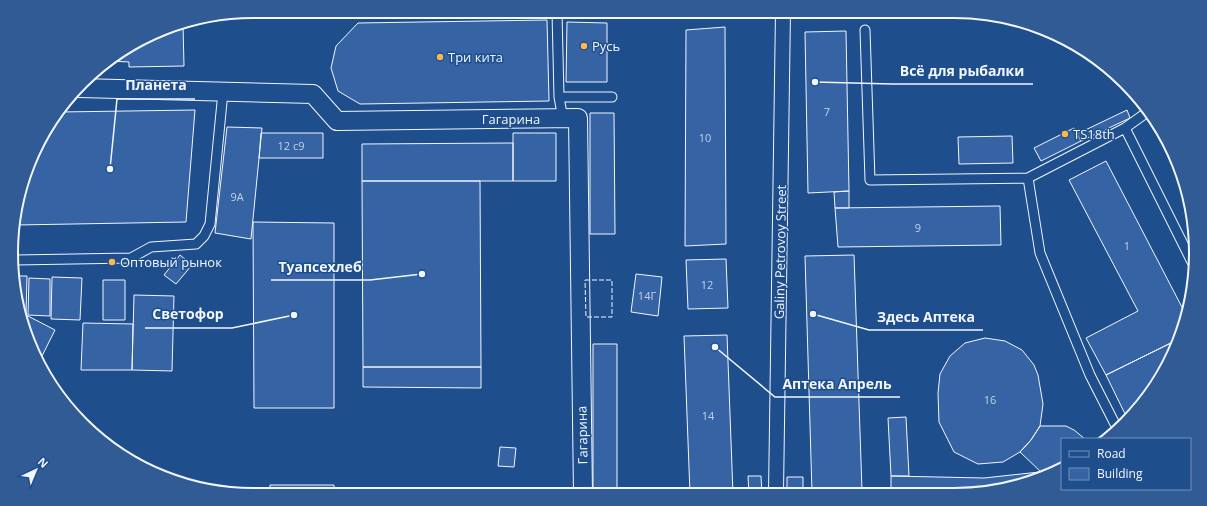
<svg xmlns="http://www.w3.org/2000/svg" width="1207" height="506" font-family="'Open Sans',sans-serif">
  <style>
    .building { fill: #3563a3; stroke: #f2f6ff }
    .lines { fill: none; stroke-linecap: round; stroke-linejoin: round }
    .service-casing { stroke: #f2f6ff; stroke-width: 11 }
    .pedestrian-casing { stroke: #f2f6ff; stroke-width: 16 }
    .minor-casing { stroke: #f2f6ff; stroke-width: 20 }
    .service { stroke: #1f4e8c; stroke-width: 9 }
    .pedestrian { stroke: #1f4e8c; stroke-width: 14 }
    .minor { stroke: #1f4e8c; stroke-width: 18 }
    .fence { stroke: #f2f6ff; stroke-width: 1; stroke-dasharray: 5 2; stroke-linecap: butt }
    .poi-dot { fill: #ffb74d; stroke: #1f4e8c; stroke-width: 1.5 }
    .labels { text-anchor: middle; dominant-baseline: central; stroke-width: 3; stroke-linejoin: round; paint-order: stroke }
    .number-label { font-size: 11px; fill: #c3d1e8 }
    .poi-label { font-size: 13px; fill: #f2f6ff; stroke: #1f4e8c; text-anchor: start }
    .street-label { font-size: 13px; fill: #f2f6ff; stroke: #1f4e8c }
    .rim { fill: none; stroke: #f2f6ff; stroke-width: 2 }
    .leader { fill: none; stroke: #f2f6ff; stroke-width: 1.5 }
    .callout-dot { fill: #f2f6ff; stroke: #1f4e8c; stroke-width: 1.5 }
    .callout-label { font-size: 14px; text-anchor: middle; font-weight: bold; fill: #f2f6ff; stroke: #1f4e8c; stroke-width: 3; stroke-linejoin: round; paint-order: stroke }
  </style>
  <rect width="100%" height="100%" fill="#1f4e8c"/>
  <!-- building -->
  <path class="building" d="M547,20L549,101L360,104L338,91L331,68L336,46L358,23Z
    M567,22L607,23V82H566Z
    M173,25H183L184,66L129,67V62L110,61Z
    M725,27L726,244L685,246L686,30Z
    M846,31L849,191L808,193L805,32Z
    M195,110L186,222L16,225V206L44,132L59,112Z
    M1127,110L1130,118L1081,141L1077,134Z
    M590,113H614L615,234H590Z
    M227,127L262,128L251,239L215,233Z
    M1074,128L1081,141L1041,161L1034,148Z
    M261,133H323V158H259Z
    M513,133H556V181H513Z
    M1012,136L1013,163L959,164L958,137Z
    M513,143V181H362V144Z
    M1106,161L1185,313L1183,331L1179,339L1106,375L1086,338L1138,311L1069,180Z
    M362,181H480L481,367H363Z
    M849,191V208H835L834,192Z
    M1000,206L1001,245L838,247L835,208Z
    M253,222L334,223V408H254Z
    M180,255L192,265L176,284L164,275Z
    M854,255L862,491L812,493L805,256Z
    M726,259L728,308L688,309L686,260Z
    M636,274L662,277L658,316L631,312Z
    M16,276H27L26,315L55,330L39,362L16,300Z
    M52,277L82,278L80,320L51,319Z
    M29,278L50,279V316L28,315Z
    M103,280H125V320H103Z
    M134,295L174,296L172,371L132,370Z
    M83,323L133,324L132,370H81Z
    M727,335L733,494H690L684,336Z
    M985,338L1005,341L1022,350L1034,365L1038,375L1043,404L1040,426L1031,440L1020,452L1003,462L978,464L954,452L939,422L938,393L940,374L950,356L965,343Z
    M1179,339L1155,388L1127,418L1106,375Z
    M593,344H617V494H593Z
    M363,367H481V388L363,387Z
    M906,417L909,476H891L888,418Z
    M1040,426H1066L1074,430L1085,439H1062V468L1058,470L1041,472L1020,452L1031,440Z
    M500,447L516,448L514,467L498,466Z
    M1058,470L1047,476L991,492L891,493V476L984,478Z
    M748,476H761L762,494H749Z
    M787,477H803V493H787Z
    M270,485H334V495H270Z"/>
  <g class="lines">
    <defs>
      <path id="service" d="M557,12L559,97L563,119
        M865,30L870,180L1028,178L1040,253L1090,375L1117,428
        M559,97H612
        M1125,128L1146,113
        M1028,178L1125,128L1192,262
        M16,260L131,258L151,247L196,244L204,236L210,224L223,92"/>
      <path id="pedestrian" d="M776,493L783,11"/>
      <path id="minor" d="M79,88L313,94L337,121L578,118L583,494"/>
    </defs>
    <!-- service casing -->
    <use href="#service" class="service-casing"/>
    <!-- pedestrian casing -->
    <use href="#pedestrian" class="pedestrian-casing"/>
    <!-- minor casing -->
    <use href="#minor" class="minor-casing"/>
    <!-- service -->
    <use href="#service" class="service"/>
    <!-- pedestrian -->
    <use href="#pedestrian" class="pedestrian"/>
    <!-- minor -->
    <use href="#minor" class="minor"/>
    <!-- fence -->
    <path class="fence" d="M585,280H612V317H586Z"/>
  </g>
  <!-- markers -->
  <g class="poi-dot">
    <circle cx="584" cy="46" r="4"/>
    <circle cx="440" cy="57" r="4"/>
    <circle cx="1065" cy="134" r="4"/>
    <circle cx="112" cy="262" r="4"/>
  </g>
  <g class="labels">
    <!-- number labels -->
    <g class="number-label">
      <text x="827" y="111">7</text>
      <text x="705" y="137">10</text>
      <text x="291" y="145">12 с9</text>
      <text x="237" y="196">9А</text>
      <text x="918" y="227">9</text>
      <text x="1127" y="245">1</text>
      <text x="707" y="284">12</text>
      <text x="647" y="295">14Г</text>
      <text x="990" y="399">16</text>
      <text x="708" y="415">14</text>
    </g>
    <!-- poi labels -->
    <g class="poi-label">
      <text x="592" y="46">Русь</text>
      <text x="448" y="57">Три кита</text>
      <text x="1073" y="134">TS18th</text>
      <text x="120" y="262">Оптовый рынок</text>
    </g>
    <!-- street labels -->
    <g class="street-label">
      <text x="511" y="119">Гагарина</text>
      <text transform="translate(780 252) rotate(-89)">Galiny Petrovoy Street</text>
      <text transform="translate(582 435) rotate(-91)">Гагарина</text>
    </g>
  </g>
  <!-- crop -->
  <path d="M0 0H1207V506H0ZM253 18H954A235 235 0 0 1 1189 253V253A235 235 0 0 1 954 488H253A235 235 0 0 1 18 253V253A235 235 0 0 1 253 18Z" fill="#305b95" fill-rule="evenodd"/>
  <path class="rim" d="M253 18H954A235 235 0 0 1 1189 253V253A235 235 0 0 1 954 488H253A235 235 0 0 1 18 253V253A235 235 0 0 1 253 18Z"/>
  <!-- callouts -->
  <path class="leader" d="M815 82L892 84H1033M110 169L117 99H195M422 274L370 280H271M294 315L232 328H145M813 314L869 330H983M715 347L775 397H900"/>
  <g class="callout-dot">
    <circle cx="815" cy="82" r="4"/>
    <circle cx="110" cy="169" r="4"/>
    <circle cx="422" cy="274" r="4"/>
    <circle cx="294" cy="315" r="4"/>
    <circle cx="813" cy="314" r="4"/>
    <circle cx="715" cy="347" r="4"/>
  </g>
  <g class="callout-label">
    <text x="962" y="76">Всё для рыбалки</text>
    <text x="156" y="90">Планета</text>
    <text x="320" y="272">Туапсехлеб</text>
    <text x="188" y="319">Светофор</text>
    <text x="926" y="322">Здесь Аптека</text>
    <text x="837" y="389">Аптека Апрель</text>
  </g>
  <!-- legend -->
  <rect x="1061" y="438" width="130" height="52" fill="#1f4e8c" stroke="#7391ba"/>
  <rect x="1069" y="451" width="20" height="6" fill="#1f4e8c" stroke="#7391ba"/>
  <text x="1097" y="458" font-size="12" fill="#f2f6ff">Road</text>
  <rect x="1069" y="468" width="20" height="12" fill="#3563a3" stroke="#7391ba"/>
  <text x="1097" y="478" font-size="12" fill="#f2f6ff">Building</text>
  <!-- north arrow -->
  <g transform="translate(36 470) rotate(44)" stroke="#1f4e8c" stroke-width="3" paint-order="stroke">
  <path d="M0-3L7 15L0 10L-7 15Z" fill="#f2f6ff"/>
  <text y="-6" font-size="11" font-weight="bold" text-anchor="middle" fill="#f2f6ff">N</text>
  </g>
</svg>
